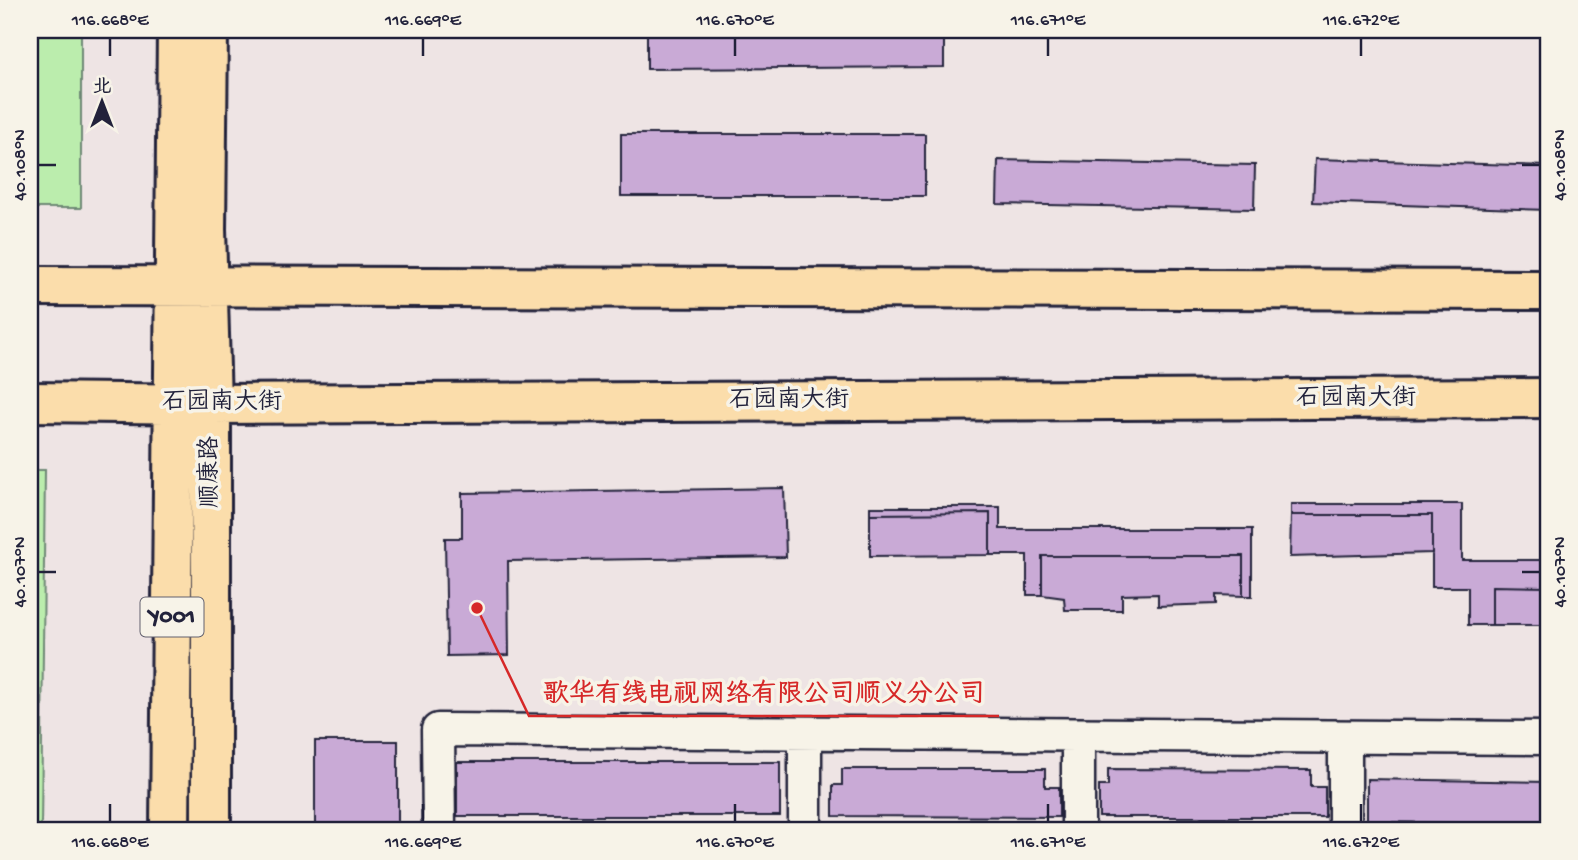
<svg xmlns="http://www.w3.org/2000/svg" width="1578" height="860" font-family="'Gochi Hand','LXGW WenKai TC',sans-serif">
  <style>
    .green { fill: #bbedad; stroke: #6e8874; stroke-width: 2 }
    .building { fill: #c9aad6; stroke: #22223b; stroke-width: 2 }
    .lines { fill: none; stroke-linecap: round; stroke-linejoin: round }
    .minor-casing { stroke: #22223b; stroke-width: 37 }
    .major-casing { stroke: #22223b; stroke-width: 44 }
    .minor { stroke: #f7f3e8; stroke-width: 32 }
    .major { stroke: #fbddab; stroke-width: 38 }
    .ticks { fill: none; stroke: #22223b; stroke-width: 2.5 }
    .labels { text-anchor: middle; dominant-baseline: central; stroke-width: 7; stroke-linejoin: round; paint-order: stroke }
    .shield { fill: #f7f3e8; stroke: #62616f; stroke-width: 2 }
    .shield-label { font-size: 23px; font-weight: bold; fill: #22223b }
    .street-label { font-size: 24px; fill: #22223b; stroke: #f7f3e8 }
    .leader { fill: none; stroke: #d62828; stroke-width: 2.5 }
    .callout-dot { fill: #d62828; stroke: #f7f3e8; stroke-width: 2.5 }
    .callout-label { font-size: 26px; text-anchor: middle; font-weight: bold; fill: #d62828; stroke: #f7f3e8; stroke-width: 7; stroke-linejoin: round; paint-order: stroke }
    .neatline { fill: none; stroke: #22223b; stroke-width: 2.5 }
    .ticks-label { font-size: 18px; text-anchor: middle; fill: #22223b }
  </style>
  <rect width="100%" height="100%" fill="#eee4e4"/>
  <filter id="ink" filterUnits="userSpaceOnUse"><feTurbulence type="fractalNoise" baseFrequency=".0143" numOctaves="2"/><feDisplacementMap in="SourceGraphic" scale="14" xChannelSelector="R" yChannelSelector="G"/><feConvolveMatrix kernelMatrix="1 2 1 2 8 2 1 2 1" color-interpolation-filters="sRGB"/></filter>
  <g filter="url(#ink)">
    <!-- green -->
    <path class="green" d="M30,30H81V208H30Z
      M30,470H45L41,830H30Z"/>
    <!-- building -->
    <path class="building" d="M647,30H944V67L647,69Z
      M621,134H925V196H621Z
      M1315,159L1548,166V210L1313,202Z
      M998,160L1255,165L1254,209L997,204Z
      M784,488L786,557L508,561L509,655L447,656L445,538H462V493Z
      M1291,504H1462V560H1548V587L1492,586V625H1468V587H1432V515H1291Z
      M870,507H1000V529H1252V596H1243V556H1042V595H1027V555H990V513L870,514Z
      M990,513V555L870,556V514Z
      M1291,515H1432V553L1290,557Z
      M1042,556H1243V596L1216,595V604L1158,606V594L1122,595V610H1065L1064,598L1042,595Z
      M1492,586L1548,587V625H1492Z
      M315,741H398V830H315Z
      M457,762H780V816H457Z
      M842,769H1045V787H1059V817L833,816V785H842Z
      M1108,769L1311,770V787H1325V817H1099V786H1108Z
      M1367,779L1548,782V824L1367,822Z"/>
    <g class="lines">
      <defs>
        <path id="minor" d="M1078,735V830
          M1345,737V830
          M439,830L438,730L1548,738
          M805,830V733"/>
        <path id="major" d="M208,30L206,229L211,404V830
          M30,286L1548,290
          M30,402L211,404L1548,398
          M170,830L177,30"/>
      </defs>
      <!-- minor casing -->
      <use href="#minor" class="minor-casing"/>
      <!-- major casing -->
      <use href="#major" class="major-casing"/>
      <!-- minor -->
      <use href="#minor" class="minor"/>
      <!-- major -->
      <use href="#major" class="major"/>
    </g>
  </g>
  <!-- ticks -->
  <path class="ticks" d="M110,38V56M423,38V56M735,38V56M1048,38V56M1361,38V56M38,165H56M1522,165H1540M38,572H56M1522,572H1540M110,804V822M423,804V822M735,804V822M1048,804V822M1361,804V822"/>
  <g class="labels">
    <!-- shield labels -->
    <rect class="shield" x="140.5" y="597.5" width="63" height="39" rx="5"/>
    <g class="shield-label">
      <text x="172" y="617">Y001</text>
    </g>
    <!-- street labels -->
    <g class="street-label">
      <text x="1356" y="399">石园南大街</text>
      <text x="789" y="401">石园南大街</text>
      <text x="222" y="403">石园南大街</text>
      <text transform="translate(211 472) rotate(-90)">顺康路</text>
    </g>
  </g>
  <!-- callouts -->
  <path class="leader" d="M477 608L529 716H999"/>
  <circle class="callout-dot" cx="477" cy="608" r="7"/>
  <g class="callout-label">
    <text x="764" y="701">歌华有线电视网络有限公司顺义分公司</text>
  </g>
  <!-- margin -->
  <rect width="1578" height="860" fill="none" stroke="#f7f3e8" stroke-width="77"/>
  <!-- north arrow -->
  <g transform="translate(102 102)" stroke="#f7f3e8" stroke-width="5" paint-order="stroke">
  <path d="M0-5L12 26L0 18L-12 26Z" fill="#22223b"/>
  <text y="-10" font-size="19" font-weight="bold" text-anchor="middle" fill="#22223b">北</text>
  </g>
  <rect x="38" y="38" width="1502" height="784" class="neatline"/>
  <g class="ticks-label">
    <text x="110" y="25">116.668°E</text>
    <text x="423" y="25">116.669°E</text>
    <text x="735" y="25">116.670°E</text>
    <text x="1048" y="25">116.671°E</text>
    <text x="1361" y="25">116.672°E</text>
    <text transform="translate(19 165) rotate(-90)" y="6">40.108°N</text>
    <text transform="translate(1559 165) rotate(-90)" y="6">40.108°N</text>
    <text transform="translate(19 572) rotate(-90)" y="6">40.107°N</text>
    <text transform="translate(1559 572) rotate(-90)" y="6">40.107°N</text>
    <text x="110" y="847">116.668°E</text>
    <text x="423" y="847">116.669°E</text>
    <text x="735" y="847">116.670°E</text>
    <text x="1048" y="847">116.671°E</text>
    <text x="1361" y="847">116.672°E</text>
  </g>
</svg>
